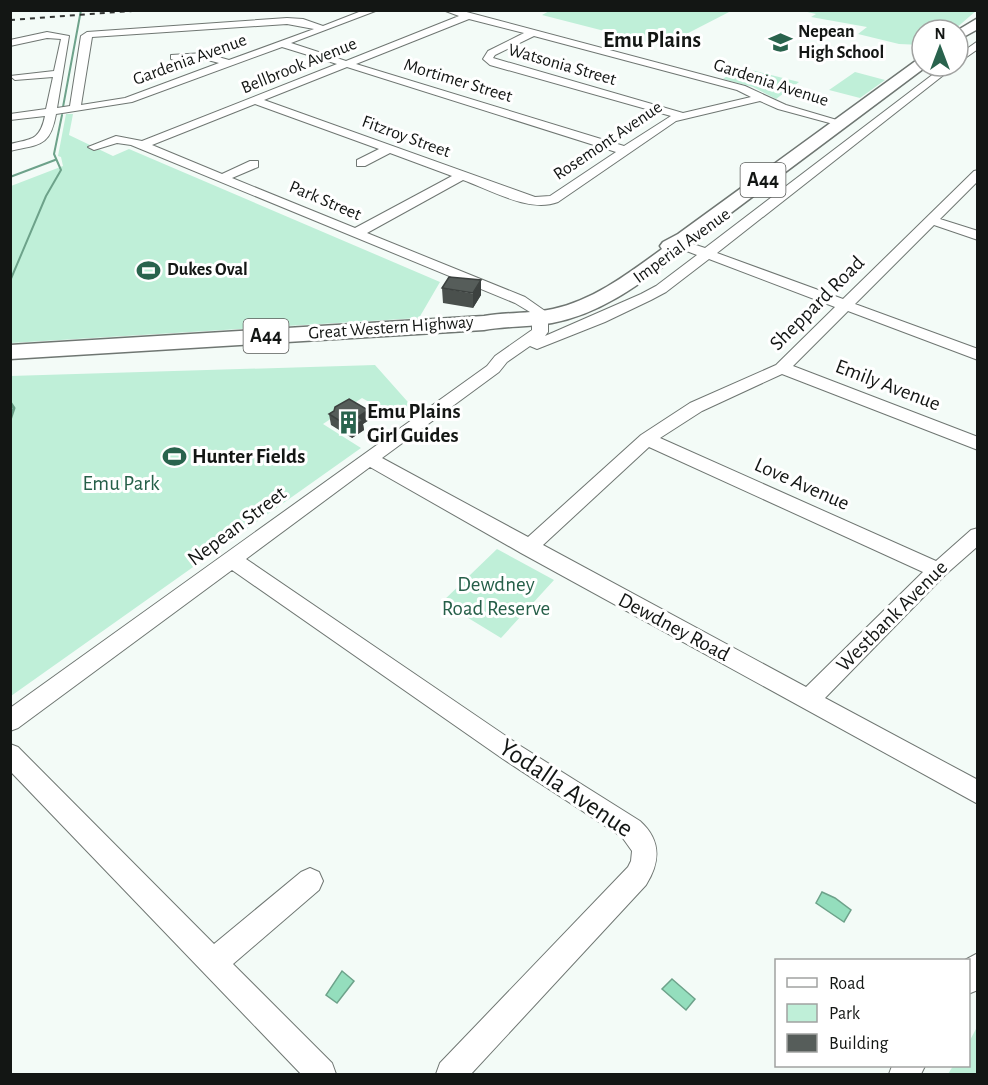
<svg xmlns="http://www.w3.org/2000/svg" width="988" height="1085" font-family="'Alegreya Sans',sans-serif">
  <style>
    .green { fill: #bfefd8 }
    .water { fill: #94debd; stroke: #6da28a; stroke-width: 1.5 }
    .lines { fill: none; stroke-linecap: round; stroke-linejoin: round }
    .stream-far1 { stroke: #6da28a; stroke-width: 2 }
    .stream { stroke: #6da28a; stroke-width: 3 }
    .minor-casing { stroke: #6f7672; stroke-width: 2 }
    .highway-casing { stroke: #6f7672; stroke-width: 3 }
    .minor { fill: #fff; fill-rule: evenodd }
    .highway { fill: #fff; fill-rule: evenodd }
    .rail { stroke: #323533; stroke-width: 2; stroke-dasharray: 5 5; stroke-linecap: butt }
    .wall { fill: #4a504d }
    .shaded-wall { fill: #3c413f }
    .building { fill: #565d5a; stroke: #3c413f; stroke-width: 1.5 }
    .labels { text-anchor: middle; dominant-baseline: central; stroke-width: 6; stroke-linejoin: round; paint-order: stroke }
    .far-poi-label { font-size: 18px; font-weight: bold; fill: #131614; stroke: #fff; text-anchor: start }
    .far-street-label { font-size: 18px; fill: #131614; stroke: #fff }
    .shield { fill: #fff; stroke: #5a5c5a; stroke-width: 1.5 }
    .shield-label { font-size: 20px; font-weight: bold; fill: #131614 }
    .street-label { font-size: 21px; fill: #131614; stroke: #fff }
    .poi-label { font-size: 21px; font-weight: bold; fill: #131614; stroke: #fff; text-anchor: start }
    .park-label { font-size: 21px; fill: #265f49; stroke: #fff }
    .far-district-label { font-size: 22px; font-weight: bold; fill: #131614; stroke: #fff }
    .near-street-label { font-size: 26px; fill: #131614; stroke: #fff }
  </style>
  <rect width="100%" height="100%" fill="#f3fbf7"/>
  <!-- green -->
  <path class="green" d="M551,10H731V11L663,46L542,15Z
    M977,10L954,30H922V45L899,44L858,34L867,27L811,17L816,14L803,11Z
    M739,67L799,82L776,99L753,87L723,79Z
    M855,72L885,80L860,98L829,90Z
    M66,114H73L69,135L113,156L129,149L440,282L419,318L11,343V186L63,166L61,157L58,156Z
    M375,365L415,410L401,420L362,398L323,424L361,448L11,696L10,376Z
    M497,549L554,580L501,638L442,602Z
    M977,1027V1074H948L953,1066H968L969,1042Z"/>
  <!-- water -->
  <path class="water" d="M822,892L835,898L851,910L844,922L816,903Z
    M342,971L354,981L337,1003L326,995Z
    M672,979L695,999L686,1010L662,989Z"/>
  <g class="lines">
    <!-- stream-far1 -->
    <path class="stream-far1" d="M63,107L81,10
      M10,177L55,160
      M10,281L46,196L61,170L54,154L62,115"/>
    <!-- stream -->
    <path class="stream" d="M10,402L14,408L10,420"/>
    <defs>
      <path id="minor" d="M364,10H378L291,43L346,61L459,16L443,10H459L745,86L786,105L847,123L841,126L837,125L778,109L760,101L676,121L558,202C529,213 491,190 463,180L367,233L525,297L545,311L543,314L548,318V332L545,336L641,294L656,286L697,255L676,247L674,244L676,241L681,240L705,248L944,66H955L717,253L843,299L974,171L978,170V181L940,219L978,231V240L934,225L855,304L978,349V360L848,311L793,366L978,437V450L782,374L702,411L660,438L936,561L971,530L978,528V546L945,575L825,698L978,780V804L521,553L370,467L246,559L519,745L640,821C661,840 661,861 646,885L471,1074H436L440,1063L628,867L631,861L632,851L622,837L503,759L232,570L18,728L10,731V708L487,366L495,356L532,330V318L535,315L515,303L131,145L117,143L94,150L88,147L116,136L142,141L337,64L282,47L132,102L56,114C50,147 40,144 10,151V144C32,139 40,140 45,116L10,120V114L46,109L53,77L15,80L10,76L54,71L61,39L47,38L10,46V40L47,32L69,36L57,108L70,106L81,36L87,32L287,18L303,19L323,26ZM469,19L524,33L488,51L483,59L490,65L671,116L624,146L356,64ZM287,24L314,29L229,60L204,53L171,55V59L174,60L204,59L219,63L125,98L81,105L92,37ZM534,36L737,90L751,97L683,113L493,58L495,55ZM347,67L616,152L550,196L535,197L264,100ZM255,104L379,149L357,160V166H365L390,153L452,176L355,228L232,178L258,167V161H250L222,174L152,145ZM709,259L835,307L776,365L690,403L641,435L528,537L382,458L499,372L507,362L530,346L537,349L542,347L605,322L651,300L666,292ZM649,447L923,572L806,687L543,545Z
        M978,41V49L958,63V55Z
        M10,744L18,747L214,944L301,872L310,868L319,872L323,881L319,890L233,964L332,1063L336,1074H301L10,771Z
        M978,953V990L968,994V960H965Z
        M892,1066H925L921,1074H889Z"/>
      <path id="highway" d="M978,18V29L958,40V30Z
        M922,59V66H927L692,242L688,248C646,279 605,313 552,323C530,327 507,326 484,330L10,359V345L484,316C507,312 531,314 553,309C594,300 629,273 662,249L660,246L663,242L678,234L917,60Z"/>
    </defs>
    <!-- minor casing -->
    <use href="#minor" class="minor-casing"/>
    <!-- highway casing -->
    <use href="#highway" class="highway-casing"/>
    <!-- minor -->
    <use href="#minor" class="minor"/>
    <!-- highway -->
    <use href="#highway" class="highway"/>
    <!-- rail -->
    <path class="rail" d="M10,20L145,10"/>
  </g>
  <!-- wall -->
  <path class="wall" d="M442,288L481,295L473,308L443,303Z
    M368,410L369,420L363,424L364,430L352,438L331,425L329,414Z"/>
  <!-- shaded-wall -->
  <path class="shaded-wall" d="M481,280V295L473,308V293Z
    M368,410L369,420L363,424L364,430L352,438L351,428L358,417Z"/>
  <!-- building -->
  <path class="building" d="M449,277L481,280L473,293L442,288Z
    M349,399L368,410L358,417L363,420L351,428L329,414L334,411L335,407Z"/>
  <!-- icons -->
  <defs>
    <symbol id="school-bare" viewBox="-9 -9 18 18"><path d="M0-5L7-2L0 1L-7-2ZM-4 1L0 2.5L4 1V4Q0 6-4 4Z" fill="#29634d" stroke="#fff" stroke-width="2.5" paint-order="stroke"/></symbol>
    <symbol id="stadium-bare" viewBox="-9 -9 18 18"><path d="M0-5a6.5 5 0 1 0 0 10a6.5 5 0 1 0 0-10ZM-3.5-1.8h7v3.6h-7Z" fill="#29634d" stroke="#fff" stroke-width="2.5" paint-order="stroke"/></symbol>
    <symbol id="building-bare" viewBox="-9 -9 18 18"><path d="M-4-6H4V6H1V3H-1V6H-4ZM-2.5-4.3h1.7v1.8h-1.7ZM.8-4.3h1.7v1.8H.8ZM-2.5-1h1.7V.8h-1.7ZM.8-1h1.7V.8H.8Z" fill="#29634d" stroke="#fff" stroke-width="2.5" paint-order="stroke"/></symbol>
  </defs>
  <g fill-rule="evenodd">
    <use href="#school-bare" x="764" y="26" width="33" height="33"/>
    <use href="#stadium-bare" x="132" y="254" width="33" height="33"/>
    <use href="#building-bare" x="332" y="406" width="33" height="33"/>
    <use href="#stadium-bare" x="158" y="440" width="33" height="33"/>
  </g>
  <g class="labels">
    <!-- far-poi labels -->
    <g class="far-poi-label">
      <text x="798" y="32">Nepean<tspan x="798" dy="21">High School</tspan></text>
      <text x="167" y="270">Dukes Oval</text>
    </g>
    <!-- far-street labels -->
    <g class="far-street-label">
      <text transform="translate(190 60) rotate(-20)">Gardenia Avenue</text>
      <text transform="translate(562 65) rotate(16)">Watsonia Street</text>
      <text transform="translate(299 66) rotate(-22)">Bellbrook Avenue</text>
      <text transform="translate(458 81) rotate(17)">Mortimer Street</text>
      <text transform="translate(771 83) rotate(18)">Gardenia Avenue</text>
      <text transform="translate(406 137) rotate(20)">Fitzroy Street</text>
      <text transform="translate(608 141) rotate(-34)">Rosemont Avenue</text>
      <text transform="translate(325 201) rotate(23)">Park Street</text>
      <text transform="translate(682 246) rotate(-36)">Imperial Avenue</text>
      <text transform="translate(391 328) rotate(-4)">Great Western Highway</text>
    </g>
    <!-- shield labels -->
    <g class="shield">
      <rect x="740.5" y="163" width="45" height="34" rx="4.5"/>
      <rect x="243.5" y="319" width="45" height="34" rx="4.5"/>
    </g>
    <g class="shield-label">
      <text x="763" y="180">A44</text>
      <text x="266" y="336">A44</text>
    </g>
    <!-- street labels -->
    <g class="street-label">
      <text transform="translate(817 303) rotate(-45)">Sheppard Road</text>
      <text transform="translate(888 385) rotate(21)">Emily Avenue</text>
      <text transform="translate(802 484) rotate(24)">Love Avenue</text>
      <text transform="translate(237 526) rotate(-37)">Nepean Street</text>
      <text transform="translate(892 616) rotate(-45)">Westbank Avenue</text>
      <text transform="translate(674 627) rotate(28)">Dewdney Road</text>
    </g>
    <!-- poi labels -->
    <g class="poi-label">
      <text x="367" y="411">Emu Plains<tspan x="367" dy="24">Girl Guides</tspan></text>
      <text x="192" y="456">Hunter Fields</text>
    </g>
    <!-- park labels -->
    <g class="park-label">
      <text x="121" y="483">Emu Park</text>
      <text x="496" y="584">Dewdney<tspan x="496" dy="24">Road Reserve</tspan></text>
    </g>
    <!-- far-district labels -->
    <g class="far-district-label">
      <text x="652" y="40">Emu Plains</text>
    </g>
    <!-- near-street labels -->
    <g class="near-street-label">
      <text transform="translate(566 788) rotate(34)">Yodalla Avenue</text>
    </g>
  </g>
  <!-- border -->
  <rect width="988" height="1085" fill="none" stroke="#131614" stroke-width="24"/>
  <!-- legend -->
  <rect x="775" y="959" width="195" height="108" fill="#ffffff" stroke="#a1a2a1" stroke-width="1.5"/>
  <rect x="787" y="978" width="30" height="9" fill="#ffffff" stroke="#a1a2a1" stroke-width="1.5"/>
  <text x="829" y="989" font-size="18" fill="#131614">Road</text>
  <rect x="787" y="1004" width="30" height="18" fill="#bfefd8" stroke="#a1a2a1" stroke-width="1.5"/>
  <text x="829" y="1019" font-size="18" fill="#131614">Park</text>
  <rect x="787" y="1034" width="30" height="18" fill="#565d5a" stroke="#a1a2a1" stroke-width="1.5"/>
  <text x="829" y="1049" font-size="18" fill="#131614">Building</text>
  <!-- north arrow -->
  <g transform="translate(940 48)"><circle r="28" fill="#ffffff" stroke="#a1a2a1" stroke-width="1.5"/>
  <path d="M0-4.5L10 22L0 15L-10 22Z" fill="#29634d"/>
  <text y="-9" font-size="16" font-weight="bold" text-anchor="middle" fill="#131614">N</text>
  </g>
</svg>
